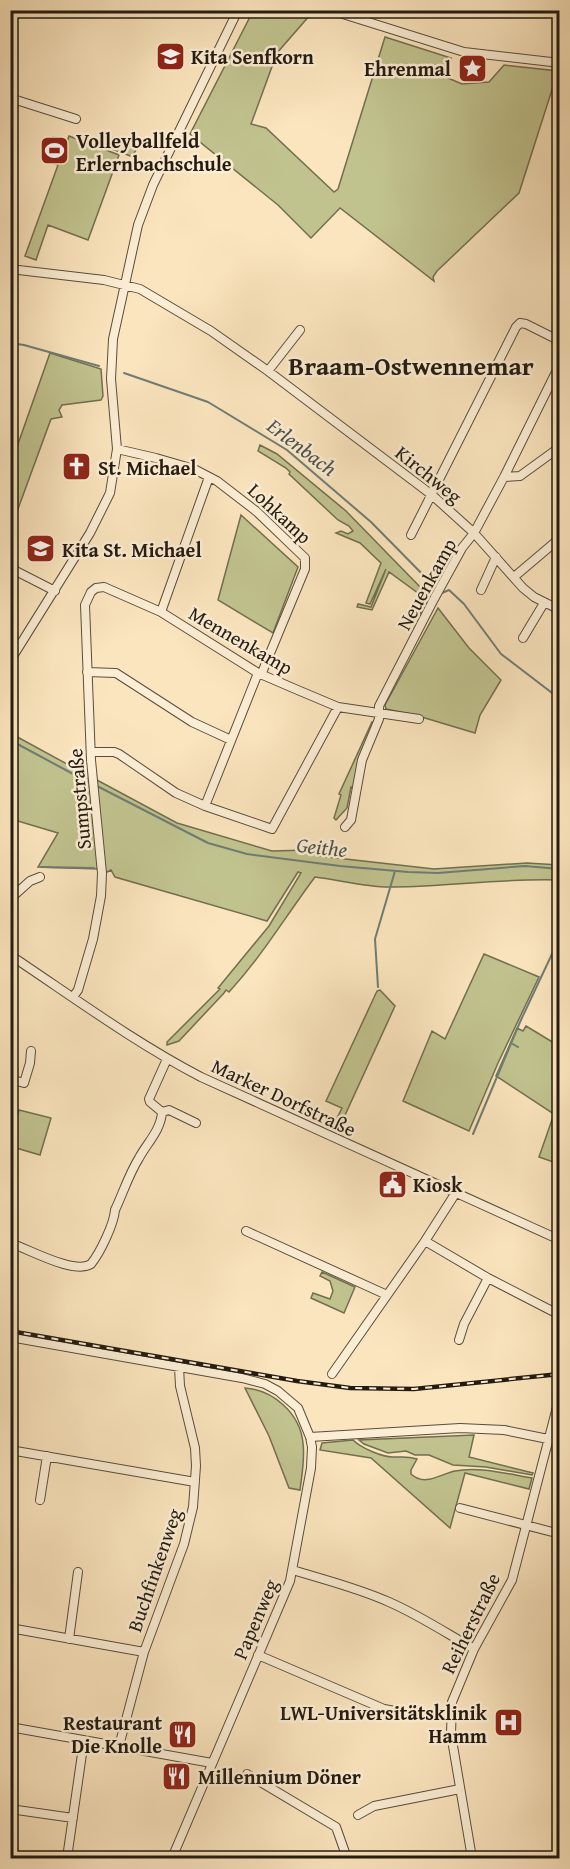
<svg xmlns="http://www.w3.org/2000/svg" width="570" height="1869" font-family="'Gentium Book Plus',serif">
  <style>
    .green { fill: #c1c38f; stroke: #726f50; stroke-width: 1.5 }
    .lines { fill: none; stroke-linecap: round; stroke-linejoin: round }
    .stream { stroke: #6e7d75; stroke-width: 2 }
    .minor-casing { stroke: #594e3c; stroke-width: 10 }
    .minor { stroke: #fceed5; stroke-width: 8 }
    .rail-casing { stroke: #231b11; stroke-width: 4.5 }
    .rail { stroke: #fceed5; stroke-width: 2; stroke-dasharray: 7; stroke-linecap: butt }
    .labels { text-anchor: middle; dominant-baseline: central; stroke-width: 5; stroke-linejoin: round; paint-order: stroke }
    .poi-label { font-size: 20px; font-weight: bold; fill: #231b11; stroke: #fceed5; text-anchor: start }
    .street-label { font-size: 20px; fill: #231b11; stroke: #fceed5 }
    .water-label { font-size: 21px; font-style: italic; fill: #4f544b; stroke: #fceed5 }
    .district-label { font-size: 26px; font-weight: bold; fill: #231b11; stroke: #fceed5 }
  </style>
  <rect width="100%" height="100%" fill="#fbe5be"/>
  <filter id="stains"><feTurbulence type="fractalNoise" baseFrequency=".00333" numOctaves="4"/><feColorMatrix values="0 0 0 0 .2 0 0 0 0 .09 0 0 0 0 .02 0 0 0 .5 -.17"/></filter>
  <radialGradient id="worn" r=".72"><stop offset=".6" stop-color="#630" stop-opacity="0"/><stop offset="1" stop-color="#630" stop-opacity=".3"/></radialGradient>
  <!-- green -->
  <path class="green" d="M253,11H298L310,15L277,53L251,124L266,128L334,192L338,189L385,37L451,58L448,78L462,84L489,82L504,65L558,71L519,193L437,271L433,277L434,281L340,208L311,238L278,205L190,134Z
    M103,134L137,147L133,157L99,144Z
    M69,136L119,155L88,240L48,225L36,260L25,256L58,165L46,161L53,137L65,140L61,158Z
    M50,353L101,369L103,396L101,400L62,405L59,410L62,417L51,419L11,528V464Z
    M260,445L277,454L346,511L424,591L430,600L423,619L419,616L426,599L389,572L372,610L357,607L358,604L371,607L386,569L370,604L366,603L381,563L360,543L336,533L341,531L348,534L353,531L349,526L338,520L289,474L290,472L286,468L258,451Z
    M241,515L298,567L273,633L218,600Z
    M438,608L469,648L501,680L480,715L475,733L415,715L386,709L385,705Z
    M372,722L375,723L354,788L351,787L347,808L336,820L334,818L341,795L339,794Z
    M10,733L89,776L98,869L38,867L58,833L11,819Z
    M95,779L177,823L272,851L308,850L319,856L434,869L527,863L559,865V880C504,878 448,887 393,887C367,888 340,880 315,877C285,917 263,955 229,992L226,990L224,993L179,1041L167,1045V1042L220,989L218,988L269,926L301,873L298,872L267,921L115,877L111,870L105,873Z
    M484,954L539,977L498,1063L469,1131L403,1101L432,1031L445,1039Z
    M380,990L395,1006L340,1126L335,1122L342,1108L326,1101L377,991Z
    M526,1026L559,1046V1100L554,1116L559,1119V1164L539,1157L554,1114L496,1076L517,1028L523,1031Z
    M19,1110L51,1118L40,1155L13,1147L11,1143Z
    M322,1272L355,1287L344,1313L311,1298L313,1293L330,1299L333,1291L330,1281L320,1276Z
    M245,1388C273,1390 300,1413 303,1443C305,1459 302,1474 300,1490L289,1488L269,1436Z
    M474,1435L469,1457L533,1473L532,1475L486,1467L453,1465L429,1455H415L406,1451L388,1453L364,1444L359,1440Z
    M353,1440C361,1448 382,1457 393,1457C402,1457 408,1456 417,1459L411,1470V1474C425,1487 440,1474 455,1471C479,1466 508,1474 532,1478L529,1489L465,1473L450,1528L371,1458L320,1450L322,1443Z"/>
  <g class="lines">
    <!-- stream -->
    <path class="stream" d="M10,343L24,345L99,366
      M124,373L208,402L287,450L371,522L435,587
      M442,593L449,590L464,604L501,654L560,699
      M10,740L88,782
      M97,786L208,843L247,854L340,866L408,872L438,873L525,866L560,869
      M41,867L94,868
      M378,987L375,939L395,871
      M511,1043L518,1047
      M473,1134L520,1022L560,937"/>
    <defs>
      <path id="minor" d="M330,10L464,52L560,63
        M10,13L11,10
        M10,98L76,119
        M10,269L104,280L140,289L211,331L268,371L432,495L474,533L523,588L534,597L560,610
        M268,371L300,330
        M117,449L156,458L194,469L217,481L256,511L305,558V569L261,675
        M504,477L520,476L560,447
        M411,535L516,327L520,323L526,324L560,341
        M10,568L55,591
        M514,577L560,538
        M481,590L496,557
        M161,612L209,477
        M523,638L544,603
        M10,661L90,533L110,493L117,449L111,379L113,339L138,225L153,185L238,10
        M87,672L116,673L192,722L231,740
        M91,752H114L119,754L176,793L205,806L272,829L338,707
        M205,806L258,673
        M345,827L351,820L362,760L379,719V706L434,599L462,548L474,533L504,477L560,364
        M10,899L30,881L40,877
        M10,955C73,997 134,1042 201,1077L560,1240
        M73,997L78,990L93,939L101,896L102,873L91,760L85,605L91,592L96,588L104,587L161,612L258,673L300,691L338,707L419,719
        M10,1079L24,1083L30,1063L31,1051
        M162,1112L169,1110L196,1123
        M246,1231L387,1295
        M425,1241L488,1278L554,1312
        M10,1243C29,1249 74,1275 91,1264C100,1253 114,1224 115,1210C123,1193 129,1174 139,1158C147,1143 161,1130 162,1112L150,1102L149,1099L167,1059
        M10,1337L242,1378L265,1384L278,1391L298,1408L310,1437L312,1447L311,1468L290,1581L172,1858
        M459,1340L464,1324L488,1278
        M332,1374L425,1241L455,1194
        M310,1437L460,1428L504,1430L548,1439
        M10,1450L195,1482
        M40,1500L47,1456
        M460,1508L560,1534
        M10,1564L11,1558
        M293,1570C325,1580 358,1588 389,1602C419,1615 446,1633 474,1649
        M10,1628L144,1652
        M69,1639L78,1572
        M258,1655L384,1709L400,1712
        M10,1727L212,1763
        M119,1746L144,1652L184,1544L193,1507L196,1466L195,1448L180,1386L179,1367
        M247,1774L336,1827L347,1858
        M10,1809L73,1818
        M358,1815L374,1806L460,1789
        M67,1858L84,1740
        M472,1858L451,1734L452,1702L474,1649L512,1580L557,1407L560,1408"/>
    </defs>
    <!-- minor casing -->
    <use href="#minor" class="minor-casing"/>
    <!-- minor -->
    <use href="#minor" class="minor"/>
    <defs>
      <path id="rail" d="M10,1331L297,1381L350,1388L414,1389L560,1374"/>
    </defs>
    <!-- rail casing -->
    <use href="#rail" class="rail-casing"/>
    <!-- rail -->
    <use href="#rail" class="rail"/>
  </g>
  <!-- icons -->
  <defs>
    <symbol id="school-square" viewBox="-11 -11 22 22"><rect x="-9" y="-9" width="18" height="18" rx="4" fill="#8f2418" stroke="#fceed5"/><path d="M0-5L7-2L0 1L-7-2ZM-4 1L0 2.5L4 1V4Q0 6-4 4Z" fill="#fff"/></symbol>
    <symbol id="sight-square" viewBox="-11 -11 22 22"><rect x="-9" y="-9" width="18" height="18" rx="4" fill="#8f2418" stroke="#fceed5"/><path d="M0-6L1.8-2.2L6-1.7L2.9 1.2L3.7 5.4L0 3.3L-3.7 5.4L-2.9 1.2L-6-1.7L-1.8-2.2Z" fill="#fff"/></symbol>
    <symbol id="stadium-square" viewBox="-11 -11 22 22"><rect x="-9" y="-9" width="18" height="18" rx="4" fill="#8f2418" stroke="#fceed5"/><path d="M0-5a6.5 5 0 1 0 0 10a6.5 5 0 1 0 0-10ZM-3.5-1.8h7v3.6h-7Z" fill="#fff"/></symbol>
    <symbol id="church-square" viewBox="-11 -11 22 22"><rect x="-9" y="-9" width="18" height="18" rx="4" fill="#8f2418" stroke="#fceed5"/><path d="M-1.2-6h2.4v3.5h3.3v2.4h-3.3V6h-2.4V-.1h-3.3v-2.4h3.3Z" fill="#fff"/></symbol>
    <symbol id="civic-square" viewBox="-11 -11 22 22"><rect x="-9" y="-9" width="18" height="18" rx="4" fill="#8f2418" stroke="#fceed5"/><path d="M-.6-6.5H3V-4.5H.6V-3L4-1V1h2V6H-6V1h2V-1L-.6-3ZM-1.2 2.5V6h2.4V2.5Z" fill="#fff"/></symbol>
    <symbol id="hospital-square" viewBox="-11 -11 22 22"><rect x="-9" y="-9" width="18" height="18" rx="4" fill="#8f2418" stroke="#fceed5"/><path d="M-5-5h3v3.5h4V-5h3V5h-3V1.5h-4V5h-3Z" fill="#fff"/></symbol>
    <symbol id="restaurant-square" viewBox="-11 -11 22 22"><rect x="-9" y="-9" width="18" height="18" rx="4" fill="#8f2418" stroke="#fceed5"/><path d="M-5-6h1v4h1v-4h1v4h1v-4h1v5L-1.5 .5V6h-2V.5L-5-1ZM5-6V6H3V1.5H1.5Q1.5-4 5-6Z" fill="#fff"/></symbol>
  </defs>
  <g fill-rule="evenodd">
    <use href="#school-square" x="154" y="40" width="33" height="33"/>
    <use href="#sight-square" x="456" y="52" width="33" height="33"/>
    <use href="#stadium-square" x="38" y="134" width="33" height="33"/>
    <use href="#church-square" x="60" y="450" width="33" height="33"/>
    <use href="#school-square" x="24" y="532" width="33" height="33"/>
    <use href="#civic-square" x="376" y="1168" width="33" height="33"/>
    <use href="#hospital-square" x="492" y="1706" width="33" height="33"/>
    <use href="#restaurant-square" x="166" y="1718" width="33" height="33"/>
    <use href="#restaurant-square" x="160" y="1760" width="33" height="33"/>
  </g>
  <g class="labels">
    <!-- poi labels -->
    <g class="poi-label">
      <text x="191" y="56">Kita Senfkorn</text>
      <text x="451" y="68" text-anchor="end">Ehrenmal</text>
      <text x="76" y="140">Volleyballfeld<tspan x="76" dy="23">Erlernbachschule</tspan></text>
      <text x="98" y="467">St. Michael</text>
      <text x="62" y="549">Kita St. Michael</text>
      <text x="413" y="1184">Kiosk</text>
      <text x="487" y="1712" text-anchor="end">LWL-Universitätsklinik<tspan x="487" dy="23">Hamm</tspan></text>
      <text x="162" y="1722" text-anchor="end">Restaurant<tspan x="162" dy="23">Die Knolle</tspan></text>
      <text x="198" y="1776">Millennium Döner</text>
    </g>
    <!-- street labels -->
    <g class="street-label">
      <text transform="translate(429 474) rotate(39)">Kirchweg</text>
      <text transform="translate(280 513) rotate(43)">Lohkamp</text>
      <text transform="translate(426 584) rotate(-61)">Neuenkamp</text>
      <text transform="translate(241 640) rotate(30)">Mennenkamp</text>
      <text transform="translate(79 799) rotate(-95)">Sumpstraße</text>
      <text transform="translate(284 1097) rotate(25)">Marker Dorfstraße</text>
      <text transform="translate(154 1570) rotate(-71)">Buchfinkenweg</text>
      <text transform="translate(255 1619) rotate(-67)">Papenweg</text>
      <text transform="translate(470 1623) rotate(-64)">Reiherstraße</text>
    </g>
    <!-- water labels -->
    <g class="water-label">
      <text transform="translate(302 447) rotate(37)">Erlenbach</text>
      <text transform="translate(322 847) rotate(6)">Geithe</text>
    </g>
    <!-- district labels -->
    <g class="district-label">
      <text x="411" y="365">Braam-Ostwennemar</text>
    </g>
  </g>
  <!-- margin -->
  <rect width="570" height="1869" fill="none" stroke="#fbe5be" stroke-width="36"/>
  <rect x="12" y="12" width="546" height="1845" fill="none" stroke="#231b11" stroke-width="3"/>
  <rect x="18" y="18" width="534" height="1833" fill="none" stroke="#231b11" stroke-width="1.5"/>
  <rect width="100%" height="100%" filter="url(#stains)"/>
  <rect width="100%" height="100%" fill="url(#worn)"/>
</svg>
